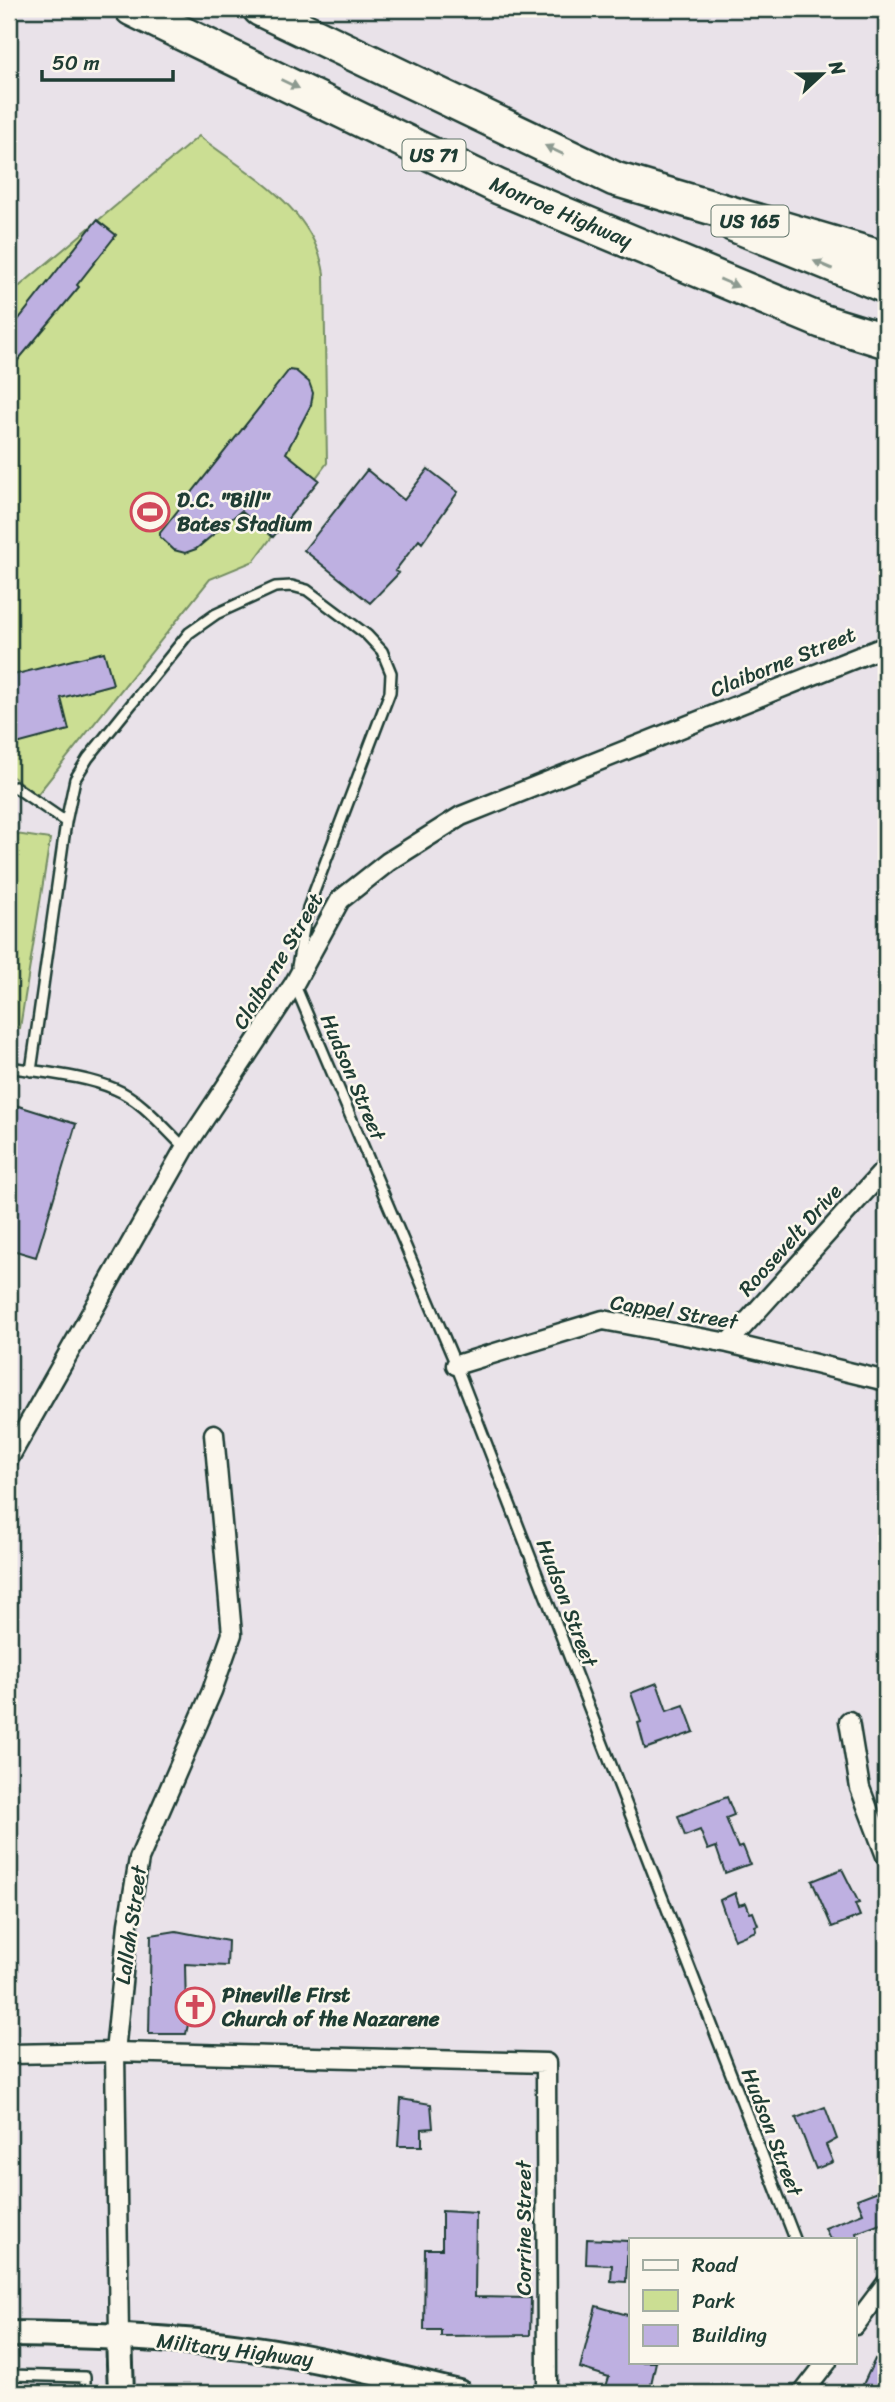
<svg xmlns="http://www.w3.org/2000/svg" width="895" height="2402" font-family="Sriracha,sans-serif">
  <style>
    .green { fill: #cbde93; stroke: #758e64; stroke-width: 2 }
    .building { fill: #beb0e1; stroke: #1f3d34; stroke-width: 2 }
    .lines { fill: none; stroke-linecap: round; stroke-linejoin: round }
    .lane-casing { stroke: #1f3d34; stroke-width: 14 }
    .street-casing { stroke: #1f3d34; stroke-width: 23 }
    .secondary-casing { stroke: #1f3d34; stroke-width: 30 }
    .primary-casing { stroke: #1f3d34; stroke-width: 33 }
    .highway-casing { stroke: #1f3d34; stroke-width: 38 }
    .lane { stroke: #fbf7ec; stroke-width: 9 }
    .street { stroke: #fbf7ec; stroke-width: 18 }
    .secondary { stroke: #fbf7ec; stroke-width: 24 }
    .primary { stroke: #fbf7ec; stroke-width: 28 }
    .highway { stroke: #fbf7ec; stroke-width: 33 }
    .oneway { fill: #8d9a90 }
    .labels { text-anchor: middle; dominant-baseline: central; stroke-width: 5; stroke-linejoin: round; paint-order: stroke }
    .shield { fill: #fbf7ec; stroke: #61756b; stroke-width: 2 }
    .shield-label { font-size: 19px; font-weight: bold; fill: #1f3d34 }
    .street-label { font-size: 21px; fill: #1f3d34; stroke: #fbf7ec }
    .poi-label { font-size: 21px; font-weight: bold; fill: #1f3d34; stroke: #fbf7ec; text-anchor: start }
  </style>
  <rect width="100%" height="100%" fill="#e9e2e9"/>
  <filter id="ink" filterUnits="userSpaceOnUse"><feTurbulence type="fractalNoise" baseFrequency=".0143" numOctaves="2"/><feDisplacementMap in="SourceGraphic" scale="14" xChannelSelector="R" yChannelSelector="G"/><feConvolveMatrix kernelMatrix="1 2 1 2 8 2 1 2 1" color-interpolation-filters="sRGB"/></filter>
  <g filter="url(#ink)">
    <!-- green -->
    <path class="green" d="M199,136C249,175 314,206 324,274L327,463L254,561L210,579L37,795L13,777L9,778V295Z
      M9,833L50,839L20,1028L9,1026Z"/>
    <!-- building -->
    <path class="building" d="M97,220L116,235L77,285L79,287L9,371V313L18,320Z
      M289,370L296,371L309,382L313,393L311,405L286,453L319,480L273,537L241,511L196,549L185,553L174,550L160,537V533Z
      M428,469L458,492L422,543L419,540L395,571L399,573L370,603L304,550L367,470L404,500Z
      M104,652L113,684L61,698L69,730L9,746V676Z
      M9,1103L76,1124L36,1257L9,1249Z
      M657,1683L667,1711L684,1705L694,1732L645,1749L638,1723L641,1722L631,1693Z
      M727,1797L734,1815L726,1818L738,1848L743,1846L750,1864L725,1873L716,1847L708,1850L700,1830L685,1836L678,1816Z
      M842,1869L859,1903L855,1904L860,1916L832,1927L812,1881Z
      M735,1893L739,1905L746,1903L750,1913L753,1912L758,1925L755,1926L756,1931L734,1940L720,1900Z
      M176,1931L228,1941L227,1966L185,1964L186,2011L189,2020L186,2034H149L151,1935Z
      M401,2099L431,2104L433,2128L422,2129V2146H398Z
      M825,2107L837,2139L826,2145L833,2162L816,2169L796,2118Z
      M886,2188V2222L856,2233L858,2239H830L825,2228L863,2213L857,2199Z
      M442,2211L476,2213L475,2297L531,2298L530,2335L441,2336V2330H424L425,2249H442Z
      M587,2239L628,2241L626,2282L611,2281L612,2265L586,2264Z
      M596,2306L631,2316V2362H656L649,2393H604L609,2377L580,2368Z
      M875,2359L886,2365V2393H859Z"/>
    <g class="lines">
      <defs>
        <path id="lane" d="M9,789L15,787L66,822
          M294,983L456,1365L795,2239
          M9,1067C43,1073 82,1075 115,1089C142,1100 164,1128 185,1148
          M31,1071L66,822L75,779L88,758L189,633L216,614L275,587L292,586L307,590L367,635L382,651L391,673L390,692L308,908L297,966
          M9,2375L85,2377V2393"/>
        <path id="street" d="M728,1343L886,1168
          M456,1365L603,1320L728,1343L886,1381
          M9,1458L185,1148L294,984L340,900L388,862L461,816L886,646
          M849,1721L860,1788L886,1856
          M9,2054L115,2052L546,2063L547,2393
          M855,2325L886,2284
          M119,2336L115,2052L128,1924L139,1859L212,1691L232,1634L214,1434
          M803,2393L827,2362"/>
        <path id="secondary" d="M9,2334C89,2335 170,2337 249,2348C320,2358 389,2376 459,2393
          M119,2336L121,2393"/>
        <path id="primary" d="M733,227L886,289"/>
        <path id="highway" d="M132,9L499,187L821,321L886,341
          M260,9L615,179L886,259"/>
      </defs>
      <!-- lane casing -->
      <use href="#lane" class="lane-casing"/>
      <!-- street casing -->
      <use href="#street" class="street-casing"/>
      <!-- secondary casing -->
      <use href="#secondary" class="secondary-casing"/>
      <!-- primary casing -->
      <use href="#primary" class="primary-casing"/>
      <!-- highway casing -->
      <use href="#highway" class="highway-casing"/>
      <!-- lane -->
      <use href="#lane" class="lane"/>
      <!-- street -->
      <use href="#street" class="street"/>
      <!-- secondary -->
      <use href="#secondary" class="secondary"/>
      <!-- primary -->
      <use href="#primary" class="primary"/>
      <!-- highway -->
      <use href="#highway" class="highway"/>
    </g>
    <!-- one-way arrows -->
    <defs><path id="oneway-solid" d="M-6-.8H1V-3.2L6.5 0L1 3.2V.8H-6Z" transform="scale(1.75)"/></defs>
    <g class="oneway">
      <use href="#oneway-solid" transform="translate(290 84) rotate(26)"/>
      <use href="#oneway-solid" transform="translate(554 150) rotate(-154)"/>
      <use href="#oneway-solid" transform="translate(823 265) rotate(-157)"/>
      <use href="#oneway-solid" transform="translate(729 283) rotate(23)"/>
    </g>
  </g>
  <!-- icons -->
  <defs>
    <symbol id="stadium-ring" viewBox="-11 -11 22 22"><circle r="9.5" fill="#fbf7ec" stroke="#d1495b" stroke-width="1.5"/><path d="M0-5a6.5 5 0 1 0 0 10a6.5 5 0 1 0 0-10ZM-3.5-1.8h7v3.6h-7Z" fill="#d1495b"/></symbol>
    <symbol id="church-ring" viewBox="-11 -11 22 22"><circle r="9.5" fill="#fbf7ec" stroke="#d1495b" stroke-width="1.5"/><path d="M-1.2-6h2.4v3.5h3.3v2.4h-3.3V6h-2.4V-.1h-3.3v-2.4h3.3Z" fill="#d1495b"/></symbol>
  </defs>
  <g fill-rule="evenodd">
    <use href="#stadium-ring" x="128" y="490" width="44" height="44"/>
    <use href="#church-ring" x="173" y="1985" width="44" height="44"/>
  </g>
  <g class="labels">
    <!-- shield labels -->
    <g class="shield">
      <rect x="402.5" y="139.5" width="63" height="31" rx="5"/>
      <rect x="711.5" y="205.5" width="77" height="31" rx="5"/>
    </g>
    <g class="shield-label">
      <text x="434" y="155">US 71</text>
      <text x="750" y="221">US 165</text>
    </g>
    <!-- street labels -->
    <g class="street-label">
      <text transform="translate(561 212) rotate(23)">Monroe Highway</text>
      <text transform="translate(783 662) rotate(-22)">Claiborne Street</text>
      <text transform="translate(278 961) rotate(-59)">Claiborne Street</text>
      <text transform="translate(353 1077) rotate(67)">Hudson Street</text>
      <text transform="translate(790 1240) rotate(-48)">Roosevelt Drive</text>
      <text transform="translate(674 1312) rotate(9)">Cappel Street</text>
      <text transform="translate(567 1603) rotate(69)">Hudson Street</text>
      <text transform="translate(131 1925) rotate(-82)">Lallah Street</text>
      <text transform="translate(772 2132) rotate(69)">Hudson Street</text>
      <text transform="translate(524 2228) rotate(-90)">Corrine Street</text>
      <text transform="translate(235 2350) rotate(7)">Military Highway</text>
    </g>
    <!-- poi labels -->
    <g class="poi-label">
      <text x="177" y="500">D.C. "Bill"<tspan x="177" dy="24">Bates Stadium</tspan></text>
      <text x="222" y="1995">Pineville First<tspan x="222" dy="24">Church of the Nazarene</tspan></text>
    </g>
  </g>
  <!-- margin -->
  <rect width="895" height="2402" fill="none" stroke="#fbf7ec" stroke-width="35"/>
  <rect x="18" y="18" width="860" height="2367" fill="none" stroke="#1f3d34" stroke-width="2.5" filter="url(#ink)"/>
  <!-- legend -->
  <rect x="629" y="2238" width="228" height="126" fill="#fbf7ec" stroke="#a3ada2" stroke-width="2"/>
  <rect x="643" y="2260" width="35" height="10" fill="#fbf7ec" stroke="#a3ada2" stroke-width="2"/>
  <text x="692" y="2272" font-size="21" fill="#1f3d34">Road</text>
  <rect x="643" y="2290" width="35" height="21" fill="#cbde93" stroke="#a3ada2" stroke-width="2"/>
  <text x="692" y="2308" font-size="21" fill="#1f3d34">Park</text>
  <rect x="643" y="2325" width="35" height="21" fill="#beb0e1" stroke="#a3ada2" stroke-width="2"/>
  <text x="692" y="2342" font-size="21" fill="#1f3d34">Building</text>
  <!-- north arrow -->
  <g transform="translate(822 74) rotate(68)" stroke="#fbf7ec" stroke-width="5" paint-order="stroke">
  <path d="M0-5L12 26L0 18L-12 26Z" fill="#1f3d34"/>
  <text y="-10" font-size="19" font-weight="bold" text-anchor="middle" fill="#1f3d34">N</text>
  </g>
  <!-- scale -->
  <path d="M42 70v10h131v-10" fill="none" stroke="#1f3d34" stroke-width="3.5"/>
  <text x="52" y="70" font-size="21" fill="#1f3d34" stroke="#fbf7ec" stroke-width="5" paint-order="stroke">50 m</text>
</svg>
